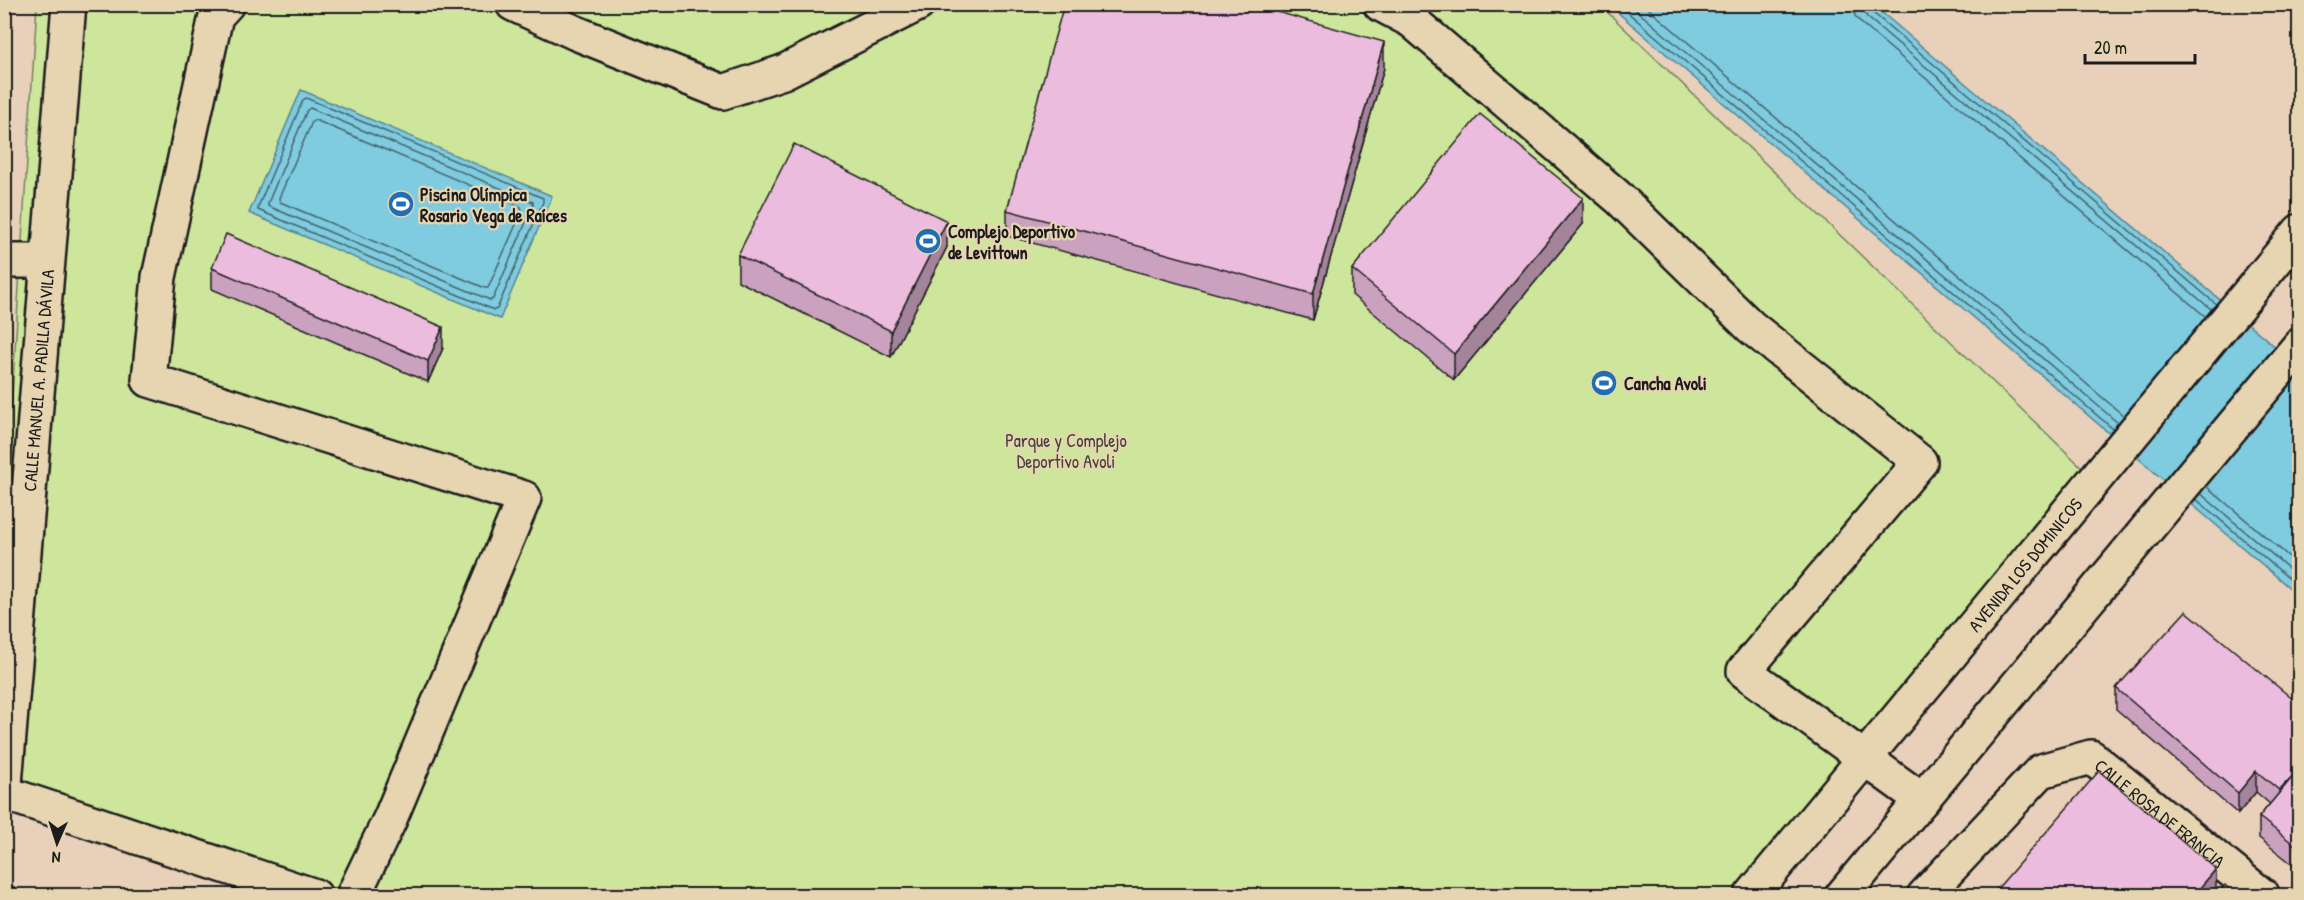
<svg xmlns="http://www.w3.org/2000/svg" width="2304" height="900" font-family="'Patrick Hand',sans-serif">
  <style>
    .green { fill: #cde69c; stroke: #74815c; stroke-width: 1.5 }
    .water { fill: #7fcbdf; stroke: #578591; stroke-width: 1.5 }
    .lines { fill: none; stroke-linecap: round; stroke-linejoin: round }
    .shore { stroke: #44626a; stroke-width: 1.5 }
    .minor-casing { stroke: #1c1c1c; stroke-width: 38 }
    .minor { stroke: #e7d5b2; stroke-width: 33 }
    .wall { fill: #caa2bf; stroke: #1c1c1c; stroke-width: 1.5 }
    .shaded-wall { fill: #a4849b; stroke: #1c1c1c; stroke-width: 1.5 }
    .building { fill: #ebbcde; stroke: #1c1c1c; stroke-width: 1.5 }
    .labels { text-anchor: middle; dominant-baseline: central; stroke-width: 4.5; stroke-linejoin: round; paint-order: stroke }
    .poi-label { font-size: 18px; font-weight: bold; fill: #1c1c1c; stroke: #e7d5b2; text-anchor: start }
    .street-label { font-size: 18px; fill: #1c1c1c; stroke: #e7d5b2 }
    .park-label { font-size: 18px; fill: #3f4436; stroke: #e7d5b2 }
  </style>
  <rect width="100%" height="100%" fill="#e8d0bb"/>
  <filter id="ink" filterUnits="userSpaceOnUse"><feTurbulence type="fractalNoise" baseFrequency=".0167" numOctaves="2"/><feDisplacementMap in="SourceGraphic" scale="12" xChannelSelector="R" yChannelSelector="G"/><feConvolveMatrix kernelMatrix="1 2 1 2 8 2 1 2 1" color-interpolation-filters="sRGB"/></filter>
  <g filter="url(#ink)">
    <!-- green -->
    <path class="green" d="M37,5H1600L2090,475L1741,895H346L39,790L15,772L5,757V507Z"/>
    <!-- water -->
    <path class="water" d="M1609,5H1873L2299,367V596Z
      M301,90L552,196L500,319L249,213Z"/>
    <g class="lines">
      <!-- shore -->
      <path class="shore" d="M1618,4L2113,429
        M1629,4L2118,423
        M1643,4L2124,416
        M1853,4L1855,16L1862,24L2206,317
        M1862,4L1864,12L1867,17L2212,310
        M1870,4L1872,12L2216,304
        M306,98L543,198V202L497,309L494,310L258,210V207L303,100Z
        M310,108L533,202V206L493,299L490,300L268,206V203L307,110Z
        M315,120L521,207L522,211L488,288H485L280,202L279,198L312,122Z
        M2206,486L2300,566
        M2200,493L2300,578
        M2196,499L2300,588"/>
      <defs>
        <g id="minor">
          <path d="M227,4L216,16L159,277L149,380L524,498L390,819L353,896"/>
          <path d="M513,4L576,33L723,92L783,72L918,4"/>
          <path d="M1380,4L1412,21L1619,198L1751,327L1920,462L1744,671L1922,800"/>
          <path d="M4,261H46"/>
          <path d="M4,793L315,896"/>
          <path id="s1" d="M4,796L69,4"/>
          <path id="s2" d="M1751,896L2300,231"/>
          <path d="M1842,896L2300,345"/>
          <path id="s3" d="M1924,896L2041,771L2091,757L2263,896"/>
        </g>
      </defs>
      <!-- minor casing -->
      <use href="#minor" class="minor-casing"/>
      <!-- minor -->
      <use href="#minor" class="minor"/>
    </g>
    <!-- wall -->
    <path class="wall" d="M1384,68L1313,320L1007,236V210Z
      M1583,224L1454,380L1352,295V269Z
      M947,247L891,357L738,281V255Z
      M212,268L443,348L428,382L212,289Z
      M2116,688L2300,705V870L2259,838V817L2270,804L2256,792L2238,814L2116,709Z"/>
    <!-- shaded-wall -->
    <path class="shaded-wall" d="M1384,42V68L1313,320V294Z
      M1583,198V224L1454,380V354Z
      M947,221V247L891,357V331Z
      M7,282V297L4,323V308Z
      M443,327V348L428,382V361Z
      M2300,768L2279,811V790Z
      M2256,771V792L2238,814V793Z
      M2216,869V895L2193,896Z"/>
    <!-- building -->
    <path class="building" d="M1064,4H1249L1384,42L1313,294L1007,210Z
      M1480,114L1583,198L1454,354L1352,269Z
      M794,144L947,221L891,331L738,255Z
      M226,234L443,327L428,361L212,268Z
      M4,282H7L4,308Z
      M2186,611L2300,705V768L2279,790L2256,771L2238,793L2116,688Z
      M2300,768V849L2259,817Z
      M2099,771L2216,869L2193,896H1991Z
      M2225,885L2237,896H2216Z"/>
  </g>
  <!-- icons -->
  <defs>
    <symbol id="stadium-disc" viewBox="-11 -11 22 22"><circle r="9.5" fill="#1f6fb2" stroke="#e7d5b2"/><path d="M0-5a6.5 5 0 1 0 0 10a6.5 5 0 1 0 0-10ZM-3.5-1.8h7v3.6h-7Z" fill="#fff"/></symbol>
  </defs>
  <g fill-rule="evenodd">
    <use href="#stadium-disc" x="386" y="189" width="30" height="30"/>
    <use href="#stadium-disc" x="913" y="226" width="30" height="30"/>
    <use href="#stadium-disc" x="1589" y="368" width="30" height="30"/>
  </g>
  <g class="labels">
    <!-- poi labels -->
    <g class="poi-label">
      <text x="420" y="194">Piscina Olímpica<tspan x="420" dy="21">Rosario Vega de Raíces</tspan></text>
      <text x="948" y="231">Complejo Deportivo<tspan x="948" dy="21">de Levittown</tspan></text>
      <text x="1624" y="383">Cancha Avoli</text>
    </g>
    <!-- street labels -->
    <g class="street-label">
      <text stroke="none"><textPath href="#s1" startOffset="417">CALLE MANUEL A. PADILLA DÁVILA</textPath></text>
      <text stroke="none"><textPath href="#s2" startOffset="430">AVENIDA LOS DOMINICOS</textPath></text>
      <text stroke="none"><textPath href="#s3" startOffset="312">CALLE ROSA DE FRANCIA</textPath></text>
    </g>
    <!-- park labels -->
    <g class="park-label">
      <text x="1066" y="440">Parque y Complejo<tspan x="1066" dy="21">Deportivo Avoli</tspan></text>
    </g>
  </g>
  <!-- margin -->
  <rect width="2304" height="900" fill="none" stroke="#e7d5b2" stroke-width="24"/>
  <rect x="12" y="12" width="2280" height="876" fill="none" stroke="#1c1c1c" stroke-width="2" filter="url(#ink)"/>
  <!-- north arrow -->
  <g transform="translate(57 843) rotate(183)" stroke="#e7d5b2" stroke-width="4.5" paint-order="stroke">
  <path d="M0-4.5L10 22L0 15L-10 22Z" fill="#1c1c1c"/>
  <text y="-9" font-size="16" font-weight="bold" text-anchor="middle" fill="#1c1c1c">N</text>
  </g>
  <!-- scale -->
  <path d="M2085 54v9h110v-9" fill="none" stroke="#1c1c1c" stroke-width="3"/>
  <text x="2094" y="54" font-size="18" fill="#1c1c1c" stroke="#e7d5b2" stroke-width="4.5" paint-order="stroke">20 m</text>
</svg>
